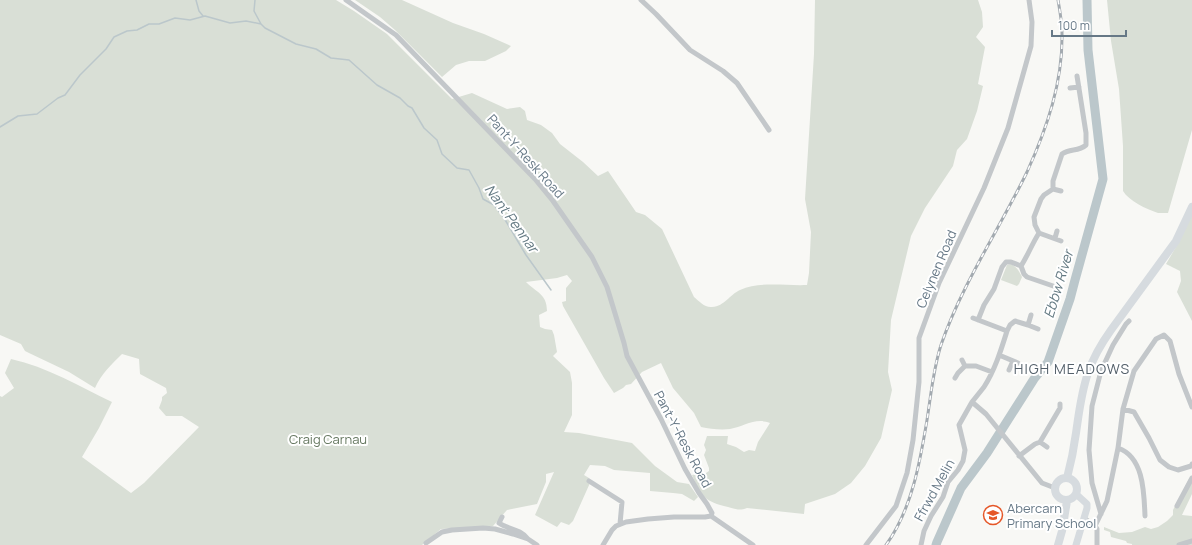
<svg xmlns="http://www.w3.org/2000/svg" width="1192" height="545" font-family="Manrope,sans-serif">
  <style>
    .green { fill: #d9dfd6 }
    .lines { fill: none; stroke-linecap: round; stroke-linejoin: round }
    .stream { stroke: #bbc7cb; stroke-width: 1.5 }
    .river { stroke: #bbc7cb; stroke-width: 9 }
    .minor { stroke: #c3c7ca; stroke-width: 5 }
    .secondary { stroke: #d6dbdf; stroke-width: 7 }
    .primary { stroke: #d6dbdf; stroke-width: 8 }
    .rail-casing { stroke: #a3aab0; stroke-width: 3 }
    .rail { stroke: #fff; stroke-width: 1.5; stroke-dasharray: 4.5; stroke-linecap: butt }
    .labels { text-anchor: middle; dominant-baseline: central; stroke-width: 4; stroke-linejoin: round; paint-order: stroke }
    .street-label { font-size: 13px; fill: #667886; stroke: #fff }
    .park-label { font-size: 13px; fill: #667861; stroke: #fff }
    .poi-label { font-size: 13px; fill: #667886; stroke: #fff; text-anchor: start }
    .water-label { font-size: 14px; font-style: italic; fill: #637982; stroke: #fff }
    .neighbourhood-label { font-size: 14px; letter-spacing: 1px; fill: #55616b; stroke: #fff }
  </style>
  <rect width="100%" height="100%" fill="#f8f8f5"/>
  <!-- green -->
  <path class="green" d="M0,0H336L354,11L387,34L452,99L472,93L507,109L520,107L525,111L527,120L541,125L552,133L560,144L583,162L598,176L608,171L636,212L645,215L662,229L694,297C699,301 705,308 712,307C725,306 729,295 740,290C760,281 785,286 807,285L809,273L811,232L805,199L814,54L815,0H978L982,12L983,27L976,37L985,47L978,84L983,86L977,111L967,139L957,150L953,166L925,208L911,236L891,320L888,372L892,390L881,438L865,466L851,483L835,494L805,504L804,514L747,508C739,511 736,509 728,507C705,502 701,496 692,475L706,473L709,471V468L704,455L706,450L704,445L707,436H728L727,444L736,447L744,452L749,450L755,451L758,442L770,423C755,417 744,427 730,429C721,430 710,429 701,427L694,413L673,388L661,363L642,372L631,384L626,385L623,388L614,393L604,378L563,306L562,302L566,301V288L572,281L567,275L557,278L526,282C537,293 547,294 547,311L539,315L540,327L545,329L552,330L554,335L557,352L553,356L570,372L572,383V415L564,432L579,433L632,443L655,466L677,482L689,484L698,497L694,501L682,494L673,493L650,491V473L614,470L605,466L590,465L584,475L589,478L587,482L590,483L573,521L569,525L561,522L557,527L535,515L554,472L546,474V482L537,504L507,510L493,526L441,529L422,545H0V396L2,397L14,388L5,373L11,359C47,367 79,386 112,402L99,428L82,457L131,493L144,483L199,427L182,416H166L159,408L162,400V397L167,393L166,388L140,374L139,359L122,354C112,364 101,374 95,388L69,372L29,353L25,351L21,344L0,335Z
    M355,0H402L453,23L484,34L511,46L506,51L485,61H469L456,65L442,77L395,30L380,17Z
    M1107,0H1192V130L1168,213C1164,213 1161,213 1158,213C1146,209 1129,201 1123,191V146L1119,89L1111,41Z
    M1192,210V321L1177,292L1181,281L1180,271L1166,264L1180,240Z
    M1011,264C1017,267 1019,271 1022,277L1019,284L1017,286L1001,280L1007,265Z
    M1189,479L1192,481V494L1182,515L1192,516V545H1132V544L1127,543L1126,541L1111,537L1110,532L1104,530V527L1119,533L1132,532L1145,527L1151,529L1158,527L1167,521L1173,515V510Z"/>
  <g class="lines">
    <!-- stream -->
    <path class="stream" d="M196,0L199,11L203,16
      M255,0L254,11L261,24
      M0,127L18,116L37,114L58,98L65,95L80,75L106,49L114,37L127,31L137,30L149,24H159L175,18L190,20L205,16L230,23L246,21L261,24L265,28L296,44L316,49L331,58L349,60L377,85L400,98L408,106L412,108L424,128L437,140L442,154L457,168L469,170L479,188L483,199L494,205L504,218L526,255L551,290"/>
    <!-- river -->
    <path class="river" d="M936,545L937,542L961,488L987,453L1034,379L1048,362L1070,299L1075,280L1103,179L1088,50L1087,0"/>
    <!-- minor -->
    <path class="minor" d="M346,0L396,35L535,179L553,201L592,257L607,287L624,343L627,356L661,419L685,469L699,493L707,504L712,513L711,516
      M641,0L656,14L690,50L723,71L737,83L769,130
      M1070,88L1079,87
      M1053,189L1061,191
      M1039,233L1061,241
      M1055,238L1057,231
      M1021,266C1028,255 1032,244 1039,233L1035,225L1034,217L1041,199L1044,195L1053,189V181L1062,154C1070,148 1078,152 1086,145V133L1077,76
      M1031,315L1028,325L1038,329
      M973,318L1007,331C1001,350 995,370 984,387C980,392 976,397 972,402L986,414L1042,483L1055,488
      M978,320L984,305L994,289L1002,267L1006,262H1011L1021,266L1024,274L1027,277L1059,288
      M1007,331L1010,325L1015,321L1028,325
      M999,355L1018,363
      M962,360L965,366
      M1009,370L1013,361
      M955,378L958,373L965,366H976L992,372
      M1123,409L1134,412L1149,438L1160,460L1169,467L1178,470L1191,466L1192,464
      M1040,442L1047,447
      M1118,448C1144,457 1144,493 1145,516
      M1019,456L1035,444L1040,442L1060,408V404
      M589,481L622,502L620,524
      M1177,506L1192,478
      M1101,514L1092,483L1089,450L1092,406L1101,371L1113,345L1126,324L1129,321
      M711,516L753,545
      M502,517L499,523C509,530 519,528 528,539
      M1084,518L1095,526L1107,501L1118,448L1123,409L1134,371L1156,339L1164,335L1170,341L1179,374L1192,407
      M1095,526L1097,529V545
      M426,543L442,532L452,530L483,528L495,529L513,534L528,539L537,545
      M603,545L612,530L616,526L626,522L648,519L674,517H705L711,516
      M866,545L896,506L907,473L913,440L919,382V338L939,283L984,188L1008,128L1031,46L1032,22L1029,0
      M921,545L924,531L931,516L943,497L948,482L958,470L963,461L965,450L959,425L972,402
      M1179,545L1192,541"/>
    <!-- secondary -->
    <path class="secondary" d="M1076,545L1087,508V504L1076,494"/>
    <!-- primary -->
    <path class="primary" d="M1055 489a11 11 0 1 1 22 0a11 11 0 1 1-22 0Z
      M1067,478C1071,463 1074,448 1076,433C1079,413 1081,393 1088,373C1093,358 1101,344 1111,330L1176,241L1192,207
      M1058,545L1062,531L1067,501"/>
    <defs>
      <path id="rail" d="M886,545C912,509 920,462 927,420C931,395 933,370 941,345C962,284 999,230 1027,172C1047,128 1063,82 1062,33C1062,22 1060,11 1058,0"/>
    </defs>
    <!-- rail casing -->
    <use href="#rail" class="rail-casing"/>
    <!-- rail -->
    <use href="#rail" class="rail"/>
  </g>
  <!-- icons -->
  <defs>
    <symbol id="school-ring" viewBox="-11 -11 22 22"><circle r="9.5" fill="#fff" stroke="#e55728" stroke-width="1.5"/><path d="M0-5L7-2L0 1L-7-2ZM-4 1L0 2.5L4 1V4Q0 6-4 4Z" fill="#e55728"/></symbol>
  </defs>
  <g fill-rule="evenodd">
    <use href="#school-ring" x="982" y="504" width="22" height="22"/>
  </g>
  <g class="labels">
    <!-- street labels -->
    <g class="street-label">
      <text transform="translate(526 156) rotate(48)">Pant-Y-Resk Road</text>
      <text transform="translate(936 269) rotate(-67)">Celynen Road</text>
      <text transform="translate(683 439) rotate(62)">Pant-Y-Resk Road</text>
      <text transform="translate(934 490) rotate(-61)">Ffrwd Melin</text>
    </g>
    <!-- park labels -->
    <g class="park-label">
      <text x="328" y="439">Craig Carnau</text>
    </g>
    <!-- poi labels -->
    <g class="poi-label">
      <text x="1007" y="508">Abercarn<tspan x="1007" dy="15">Primary School</tspan></text>
    </g>
    <!-- water labels -->
    <g class="water-label">
      <text transform="translate(512 218) rotate(54)">Nant Pennar</text>
      <text transform="translate(1058 284) rotate(-73)">Ebbw River</text>
    </g>
    <!-- neighbourhood labels -->
    <g class="neighbourhood-label">
      <text x="1072" y="368">HIGH MEADOWS</text>
    </g>
  </g>
  <!-- scale -->
  <path d="M1052 30v6h74v-6" fill="none" stroke="#667886" stroke-width="2"/>
  <text x="1058" y="30" font-size="12" fill="#667886" stroke="#ffffff" stroke-width="3" paint-order="stroke">100 m</text>
</svg>
